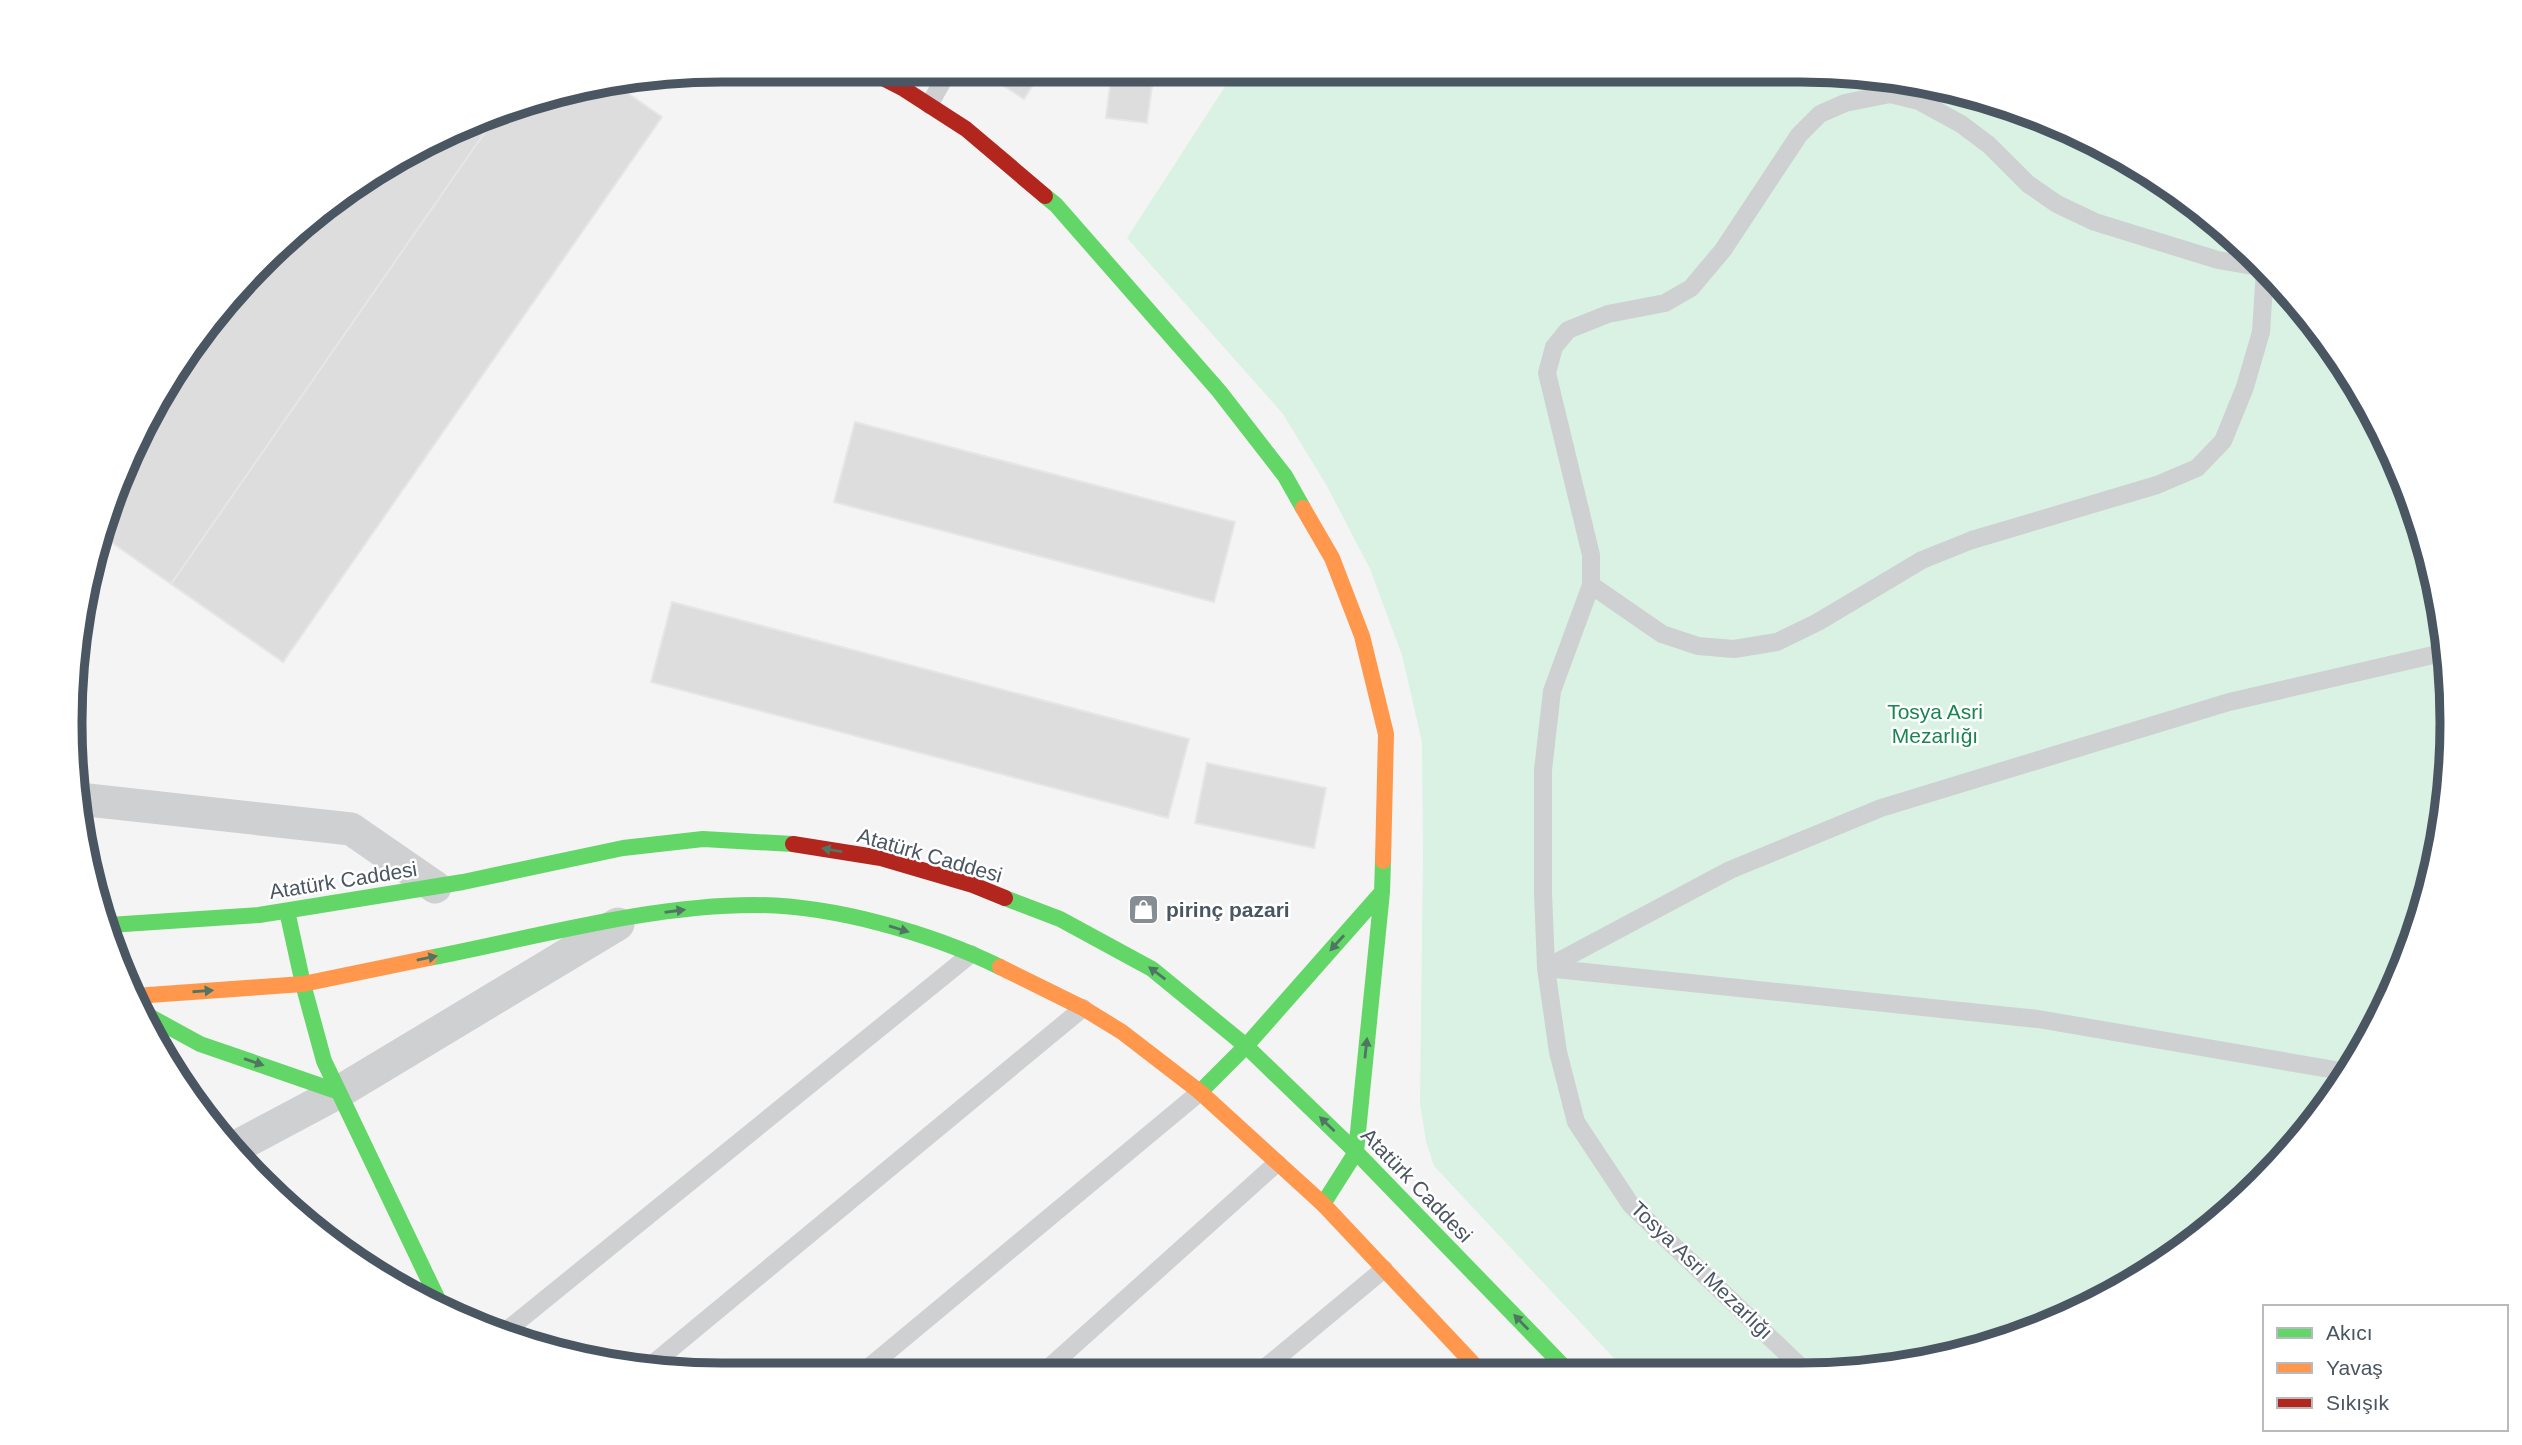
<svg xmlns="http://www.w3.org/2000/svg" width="2522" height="1445" font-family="Arial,sans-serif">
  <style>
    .green { fill: #d9f2e3 }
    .building { fill: #ddddde; stroke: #e5e6e7; stroke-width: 2 }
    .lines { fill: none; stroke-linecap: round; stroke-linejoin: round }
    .lane { stroke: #ced0d2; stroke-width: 18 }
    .street { stroke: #ced0d2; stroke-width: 33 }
    .fast { stroke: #63d668; stroke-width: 16 }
    .slow { stroke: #ff974d; stroke-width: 16 }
    .jam { stroke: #b3261e; stroke-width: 16 }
    .oneway { fill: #507663 }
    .labels { text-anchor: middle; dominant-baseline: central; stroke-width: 5; stroke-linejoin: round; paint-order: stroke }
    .park-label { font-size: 21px; fill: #17864f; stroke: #fff }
    .street-label { font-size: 21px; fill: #4a5661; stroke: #fff }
    .poi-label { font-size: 21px; font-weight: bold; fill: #4a5661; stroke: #fff; text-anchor: start }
    .rim { fill: none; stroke: #4a5661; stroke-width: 9 }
  </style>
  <rect width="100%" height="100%" fill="#f4f4f4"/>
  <!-- green -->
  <path class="green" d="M1235,71H1842L1969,92L2126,158L2230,232L2317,326L2385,434L2430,554L2451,680L2446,808L2417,933L2364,1049L2261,1184L2162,1265L2010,1340L1884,1369L1625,1370L1434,1166L1426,1141L1420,1104L1423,853L1422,742L1402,655L1370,569L1327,486L1283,414L1127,238Z"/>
  <!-- building -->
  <path class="building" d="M983,70H1042L1024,99L982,72Z
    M1112,70L1154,71L1147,123L1106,118Z
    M619,87L662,117L283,662L171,584L499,112L513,105Z
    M499,112L171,584L101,535L180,360L326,205Z
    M855,422L1235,522L1214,602L834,502Z
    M672,602L1189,739L1168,818L651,682Z
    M1207,763L1326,788L1314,848L1195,823Z"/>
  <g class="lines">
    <!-- lane -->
    <path class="lane" d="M929,105L949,70
      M1591,585L1662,634L1698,646L1734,649L1777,642L1818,622L1922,560L1972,540L2157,485L2197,468L2223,441L2245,387L2261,332L2265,270
      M1546,968L1730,870L1881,808L2229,702L2446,652
      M1546,968L2038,1019L2347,1072
      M501,1335L971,954
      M649,1367L1083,1008
      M1804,1370L1631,1205L1576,1122L1558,1052L1546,968L1543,892V770L1552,691L1591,585V555L1547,373L1554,347L1568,330L1608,314L1665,303L1691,288L1723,250L1799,135L1820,114L1845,103L1890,94L1919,101L1961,124L1989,145L2028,184L2057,204L2095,222L2218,260L2264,268
      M1044,1372L1277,1163
      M1260,1372L1384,1269
      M862,1373L1200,1092"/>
    <!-- street -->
    <path class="street" d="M79,799L351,829L435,887
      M230,1150L339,1092L618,924"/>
    <!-- fast -->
    <path class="fast" d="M1045,196L1056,205L1219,391L1285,476L1303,508
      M1005,898L1060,919L1152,969L1246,1046L1356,1152L1568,1371
      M287,911L303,984L324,1061L442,1308
      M109,925L259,915L463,882L623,848L703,839L793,844
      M429,958C533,938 649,905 754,905C832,905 931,933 1000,967
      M147,1015L200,1044L339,1092
      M1200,1092L1246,1046L1382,892
      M1323,1204L1356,1152L1382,892L1383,861"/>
    <!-- slow -->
    <path class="slow" d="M1303,508L1332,558L1362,636L1386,734L1383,861
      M1000,967L1083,1008L1122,1032L1200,1092L1323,1204L1480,1371
      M135,996L303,984L429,958"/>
    <!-- jam -->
    <path class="jam" d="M867,70L904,89L966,129L1045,196
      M793,844L881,858L973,885L1005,898"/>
  </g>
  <!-- one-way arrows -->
  <defs><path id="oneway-solid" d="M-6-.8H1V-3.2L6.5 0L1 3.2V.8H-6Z" transform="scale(1.75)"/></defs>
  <g class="oneway">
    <use href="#oneway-solid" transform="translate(832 850) rotate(-170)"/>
    <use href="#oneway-solid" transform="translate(675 911) rotate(-8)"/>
    <use href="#oneway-solid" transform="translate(899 929) rotate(17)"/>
    <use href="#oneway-solid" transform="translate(1337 943) rotate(132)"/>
    <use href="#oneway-solid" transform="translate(427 958) rotate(-11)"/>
    <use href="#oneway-solid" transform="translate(1157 973) rotate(-143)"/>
    <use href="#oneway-solid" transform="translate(203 991) rotate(-4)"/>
    <use href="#oneway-solid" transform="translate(1366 1048) rotate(-84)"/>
    <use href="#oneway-solid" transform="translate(254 1062) rotate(19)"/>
    <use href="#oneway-solid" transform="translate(1327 1124) rotate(-136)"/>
    <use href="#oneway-solid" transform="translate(1521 1322) rotate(-134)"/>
  </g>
  <!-- icons -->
  <defs>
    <symbol id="shop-square" viewBox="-11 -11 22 22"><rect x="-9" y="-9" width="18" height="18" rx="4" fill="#868d94" stroke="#fff"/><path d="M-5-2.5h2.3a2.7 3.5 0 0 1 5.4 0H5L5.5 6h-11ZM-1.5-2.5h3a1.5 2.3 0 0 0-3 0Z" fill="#fff"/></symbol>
  </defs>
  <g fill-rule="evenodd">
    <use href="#shop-square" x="1126" y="892" width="35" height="35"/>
  </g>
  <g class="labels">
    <!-- park labels -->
    <g class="park-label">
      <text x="1935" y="711">Tosya Asri<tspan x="1935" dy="24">Mezarlığı</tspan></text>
    </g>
    <!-- street labels -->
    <g class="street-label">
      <text transform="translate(930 855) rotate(16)">Atatürk Caddesi</text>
      <text transform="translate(343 880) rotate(-9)">Atatürk Caddesi</text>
      <text transform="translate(1417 1185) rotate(46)">Atatürk Caddesi</text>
      <text transform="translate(1702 1270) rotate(44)">Tosya Asri Mezarlığı</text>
    </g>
    <!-- poi labels -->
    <g class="poi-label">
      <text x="1166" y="909">pirinç pazari</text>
    </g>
  </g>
  <!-- crop -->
  <path d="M0 0H2522V1445H0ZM722 82H1800A640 640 0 0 1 2440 722V723A640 640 0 0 1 1800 1363H722A640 640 0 0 1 82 723V722A640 640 0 0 1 722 82Z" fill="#fff" fill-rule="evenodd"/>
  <path class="rim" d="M722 82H1800A640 640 0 0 1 2440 722V723A640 640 0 0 1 1800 1363H722A640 640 0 0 1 82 723V722A640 640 0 0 1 722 82Z"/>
  <!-- legend -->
  <rect x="2263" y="1305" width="245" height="126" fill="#ffffff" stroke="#b7bbc0" stroke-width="2"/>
  <rect x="2277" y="1328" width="35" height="10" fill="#63d668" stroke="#b7bbc0" stroke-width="2"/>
  <text x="2326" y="1340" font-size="21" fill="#4a5661">Akıcı</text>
  <rect x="2277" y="1363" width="35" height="10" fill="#ff974d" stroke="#b7bbc0" stroke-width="2"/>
  <text x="2326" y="1375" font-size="21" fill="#4a5661">Yavaş</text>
  <rect x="2277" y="1398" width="35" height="10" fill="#b3261e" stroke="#b7bbc0" stroke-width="2"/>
  <text x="2326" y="1410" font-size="21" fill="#4a5661">Sıkışık</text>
</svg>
